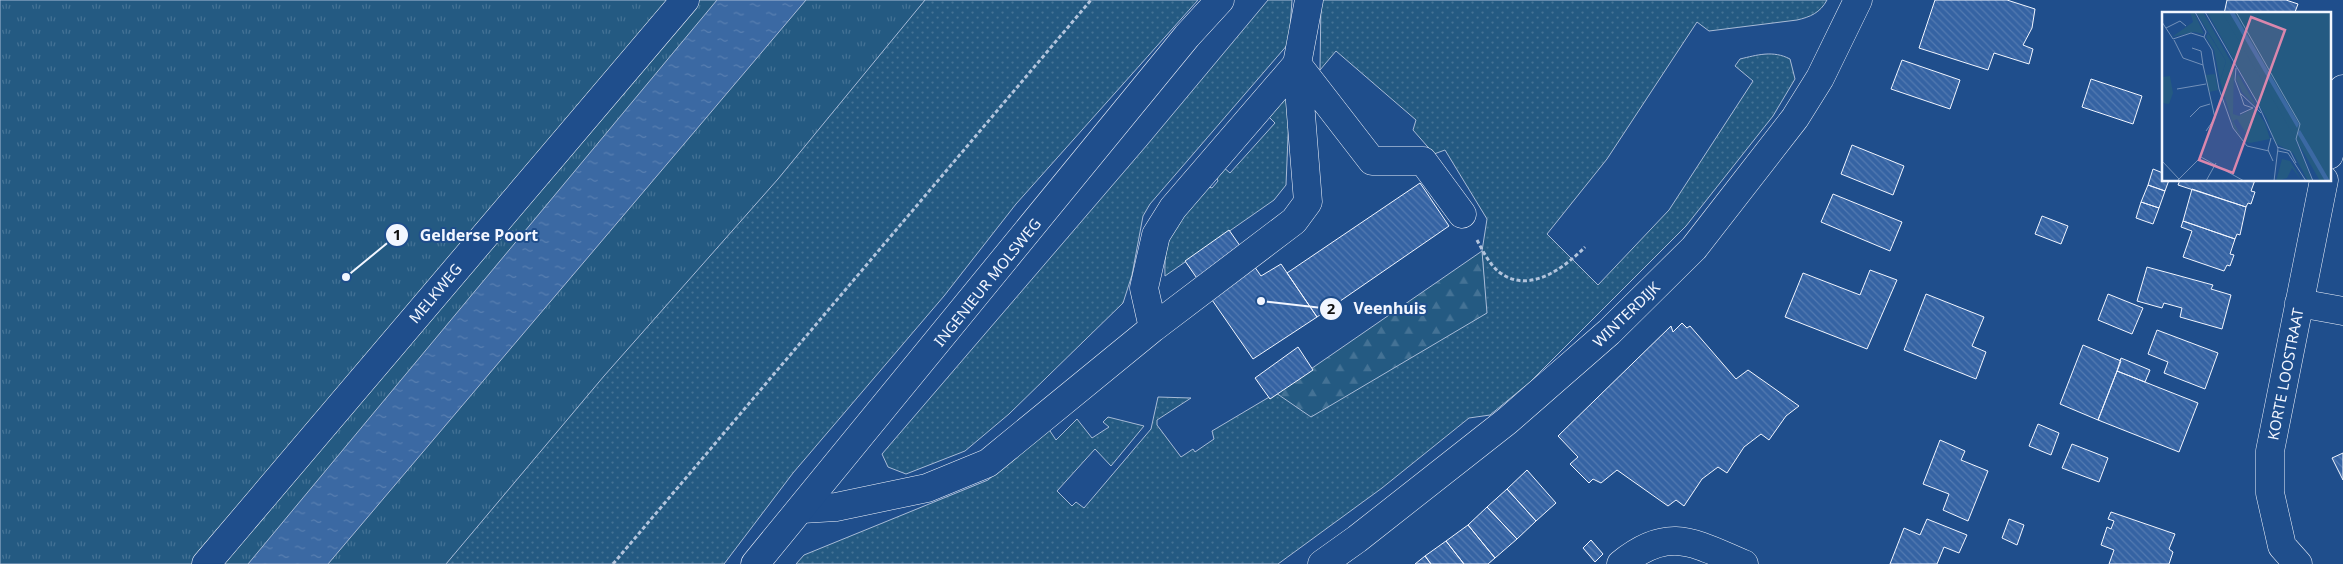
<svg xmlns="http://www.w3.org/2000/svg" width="2343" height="564" font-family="'Noto Sans',sans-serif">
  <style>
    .grass { fill: url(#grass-dots); stroke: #a8bbd7 }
    .forest { fill: url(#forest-firs); stroke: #a8bbd7 }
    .park { fill: url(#park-tufts); stroke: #a8bbd7 }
    .water { fill: url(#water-ripples); stroke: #a8bbd7 }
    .building { fill: url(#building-back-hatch); stroke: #f2f6ff }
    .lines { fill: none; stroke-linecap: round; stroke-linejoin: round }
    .minor-casing { stroke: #f2f6ff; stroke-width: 29 }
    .major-casing { stroke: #f2f6ff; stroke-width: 29 }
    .path { stroke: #b3c4dc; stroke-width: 3; stroke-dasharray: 4 2.5; stroke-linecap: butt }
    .minor { stroke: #1f4e8c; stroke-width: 28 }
    .major { stroke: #1f4e8c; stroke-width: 28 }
    .labels { text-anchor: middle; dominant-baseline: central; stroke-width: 4; stroke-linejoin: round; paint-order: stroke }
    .street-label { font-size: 15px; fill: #f2f6ff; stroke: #1f4e8c }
    .inset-road { fill: none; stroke: #7391ba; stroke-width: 1 }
    .view { fill: #da87ad; fill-opacity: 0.15; stroke: #da87ad; stroke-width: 2.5 }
    .inset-edge { fill: none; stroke: #f2f6ff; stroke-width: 2.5 }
    .leader { fill: none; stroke: #f2f6ff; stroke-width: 2 }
    .callout-dot { fill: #f2f6ff; stroke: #1f4e8c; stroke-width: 2 }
    .mark-label { font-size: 15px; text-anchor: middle; font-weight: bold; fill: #111 }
    .callout-label { font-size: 16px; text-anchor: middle; font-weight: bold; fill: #f2f6ff; stroke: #1f4e8c; stroke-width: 4; stroke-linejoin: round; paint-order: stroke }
  </style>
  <defs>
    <pattern id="grass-dots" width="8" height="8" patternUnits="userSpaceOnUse" patternTransform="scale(1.25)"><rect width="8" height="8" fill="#245a82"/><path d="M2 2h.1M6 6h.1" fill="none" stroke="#447295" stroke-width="1.8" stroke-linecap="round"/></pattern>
    <pattern id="forest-firs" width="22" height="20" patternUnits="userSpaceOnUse" patternTransform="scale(1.25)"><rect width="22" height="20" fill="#245a82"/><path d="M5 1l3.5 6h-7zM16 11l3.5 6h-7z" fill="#447295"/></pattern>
    <pattern id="park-tufts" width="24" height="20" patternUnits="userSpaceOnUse" patternTransform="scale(1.25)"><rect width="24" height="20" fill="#245a82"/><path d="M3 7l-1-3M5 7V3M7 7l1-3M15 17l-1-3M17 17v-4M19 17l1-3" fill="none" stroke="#447295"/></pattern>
    <pattern id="water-ripples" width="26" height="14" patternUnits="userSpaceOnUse" patternTransform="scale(1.25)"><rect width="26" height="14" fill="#3b69a3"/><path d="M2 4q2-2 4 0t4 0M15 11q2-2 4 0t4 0" fill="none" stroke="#587fb1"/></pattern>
    <pattern id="building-back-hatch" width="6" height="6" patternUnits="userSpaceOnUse" patternTransform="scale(1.25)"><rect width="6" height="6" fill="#3563a3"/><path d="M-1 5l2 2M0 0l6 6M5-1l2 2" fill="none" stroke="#537ab1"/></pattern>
  </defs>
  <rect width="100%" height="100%" fill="#1f4e8c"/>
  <!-- grass -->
  <path class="grass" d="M806,0H1198L1016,204L944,296L793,473L724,564H328Z
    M1268,0H1292L1289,43L1150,204L1143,216L1132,275L1123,303L1009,414L965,451L906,474L888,467L882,454L1147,145Z
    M1321,0H1827C1820,13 1810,17 1797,20L1709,31L1697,22L1607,159L1547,234L1598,285L1669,210L1753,81L1735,66L1740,59C1757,55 1773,50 1790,59L1795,79L1773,116L1686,226L1530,382L1490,415L1469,418L1382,488L1278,564H796L804,555L988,480L1048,428L1056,440L1077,419L1092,438L1109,427L1103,422L1108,417L1144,426L1111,466L1095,449L1057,491L1072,506L1076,502L1084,508L1151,429L1158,397L1191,398L1157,420V425L1181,457L1193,449L1195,452L1214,439L1212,431L1276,393L1486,313L1482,251L1487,219L1445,150L1434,154L1413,130L1416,120L1336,51L1320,70Z
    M1290,89L1286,185L1274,200L1165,276C1163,232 1180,219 1205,186L1212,188L1218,181L1216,176L1222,166L1230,173L1275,123L1268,116Z"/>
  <!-- forest -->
  <path class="forest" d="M1482,251L1487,313L1311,417L1276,393Z"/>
  <!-- park -->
  <path class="park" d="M0,0H925L778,179L604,376L446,564H0Z"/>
  <!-- water -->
  <path class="water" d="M717,0H806L328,564H248Z"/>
  <!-- building -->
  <path class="building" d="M1935,0H2007L2035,9L2032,28L2023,45L2033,49L2029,64L1994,53L1988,70L1919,48Z
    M2227,0H2286L2298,4L2295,12L2299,14H2224Z
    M1902,60L1960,80L1950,109L1891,89Z
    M2091,79L2142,96L2133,124L2082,107Z
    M1852,145L1904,166L1893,195L1841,174Z
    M2153,169L2163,173V180H2169L2165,191L2148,185Z
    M2180,180H2255L2251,191L2255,192L2251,204L2248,203L2246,207L2178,185Z
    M1420,183L1449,226L1317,317L1287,273Z
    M2148,185L2165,191L2159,208L2141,202Z
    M2192,189L2246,207L2240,235L2237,234L2235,239L2183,221Z
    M1833,194L1902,222L1890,251L1821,222Z
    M2141,202L2159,208L2153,224L2136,218Z
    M2042,216L2068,226L2061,244L2035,234Z
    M2183,221L2235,239L2230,254L2234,255L2230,266L2227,265L2224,271L2183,257L2192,231L2181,227Z
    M1229,230L1261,276L1281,264L1317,317L1253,359L1185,261Z
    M2147,267L2213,285L2211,289L2231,295L2222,329L2180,317L2182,308L2164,303L2162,308L2137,301Z
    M1870,270L1897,280L1867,349L1785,317L1803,273L1860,295Z
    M1926,294L1984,317L1972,346L1986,352L1976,379L1904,350Z
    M2108,294L2143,308L2132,334L2098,320Z
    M1682,323L1687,328L1690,326L1736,379L1748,370L1799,406L1786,416L1769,440L1761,434L1744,447L1727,473L1718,467L1702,479L1684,506L1676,500L1668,506L1617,470L1601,483L1593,479L1589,483L1570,464L1578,457L1558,436L1671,326L1673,332Z
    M2157,330L2218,353L2205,389L2164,373L2168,362L2148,354Z
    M2083,345L2121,361L2098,420L2060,404Z
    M1298,347L1313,370L1270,399L1255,378Z
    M2121,358L2150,370L2145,382L2117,371Z
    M2117,371L2198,403L2179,452L2098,420Z
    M2038,424L2059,433L2051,455L2029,446Z
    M1940,440L1965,451L1961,460L1988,471L1968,521L1943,510L1949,494L1923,484Z
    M2072,444L2108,458L2099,482L2062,468Z
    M2343,453V480L2332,458Z
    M1527,470L1556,503L1536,521L1507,489Z
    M1507,489L1536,521L1517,539L1487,507Z
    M1487,507L1517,539L1495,558L1468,525Z
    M2111,512L2175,534L2169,549L2173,552L2169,564H2109L2114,550L2101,545L2107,527L2111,529L2114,521L2108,519Z
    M1927,519L1967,535L1959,553L1944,547L1937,564H1890L1904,528L1920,535Z
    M2009,519L2024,525L2017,545L2002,538Z
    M1468,525L1495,558L1488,564H1464L1446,541Z
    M1591,540L1603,554L1595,562L1583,548Z
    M1446,541L1464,564H1431L1425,556Z
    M1425,556L1431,564H1415Z"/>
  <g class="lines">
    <defs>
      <path id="minor" d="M2329,155L2343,89
        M2299,303L2343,311
        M1153,328L1294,221L1308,202L1297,64L1372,161H1423L1462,214
        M802,509L836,507L927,488L988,463L1153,328L1144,288L1156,235L1173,208L1297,64L1309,0
        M206,564L685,0
        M1322,564L1357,539L1507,421L1609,332L1694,248L1795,118L1820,78L1858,0
        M1621,564C1669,525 1694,543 1744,564
        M2298,564L2282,546L2270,493V451L2324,180"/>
      <path id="major" d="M755,564L1187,36L1220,0"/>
    </defs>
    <!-- minor casing -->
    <use href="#minor" class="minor-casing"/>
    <!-- major casing -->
    <use href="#major" class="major-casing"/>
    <!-- path -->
    <path class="path" d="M1477,240C1483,251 1489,264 1499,272C1529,295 1564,268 1585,247
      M613,564L1091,0"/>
    <!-- minor -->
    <use href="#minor" class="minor"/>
    <!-- major -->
    <use href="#major" class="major"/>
  </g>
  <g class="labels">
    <!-- street labels -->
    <g class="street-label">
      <text transform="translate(987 282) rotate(-51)">INGENIEUR MOLSWEG</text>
      <text transform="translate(435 293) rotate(-50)">MELKWEG</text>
      <text transform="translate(1626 314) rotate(-44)">WINTERDIJK</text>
      <text transform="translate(2285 374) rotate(-79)">KORTE LOOSTRAAT</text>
    </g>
  </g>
  <!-- overview -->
  <g transform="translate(2162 12)">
    <rect width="169" height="169" fill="#1f4e8c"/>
    <path d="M28,0H32L42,22L32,20L10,25L31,10ZM34,0H41L72,55L71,102L77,104L90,97L94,98L103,111L108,127L88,131L82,129L84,121L75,107L71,109L80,126L72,116L58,69L64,49ZM45,0H67L129,109L134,129L150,169H146L131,141L113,131L105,107ZM53,62L56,78L47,80L43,63ZM76,62L96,97L80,80L74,67ZM8,64L11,81L7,92L0,91V65ZM120,147L128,149L140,169L130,156L125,166L114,169Z" fill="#245a82"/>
    <path d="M46,21L64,49L58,69L52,38L44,25Z" fill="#245a82"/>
    <path d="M60,0H169V169H158Z" fill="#245a82"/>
    <path d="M67,0H72L137,112L135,116ZM138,118L150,138L168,169H163L135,121Z" fill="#3b69a3"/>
    <path class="inset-road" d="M33,0L44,20L42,25M43,0L95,90L116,136L112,169M74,0L138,112L134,127L151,169M0,10L11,27L29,21L42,25L50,38L57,77L71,116L85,134L107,139M4,16L18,9L24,14M12,28L21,46L41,53L53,106L44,119M30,36L39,39L41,53M74,56L73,68L78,81L99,101M15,77L44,72M78,81L82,93L91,96L78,102M28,105L38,95L48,92M109,126L106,138L111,149M115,135L128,139L134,151M116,139L126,141L144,169M0,149L17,167M15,169L39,145L82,169M44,169L54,151"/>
    <path class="view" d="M89,5L123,18L71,161L37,148Z"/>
    <rect width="169" height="169" class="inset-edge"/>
  </g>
  <!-- callouts -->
  <path class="leader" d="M346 277L397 235M1261 301L1331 309"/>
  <g class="callout-dot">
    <circle cx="346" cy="277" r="5"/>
    <circle cx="1261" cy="301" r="5"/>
    <circle cx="397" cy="235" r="12"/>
    <circle cx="1331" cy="309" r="12"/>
  </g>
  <g class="mark-label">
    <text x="397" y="240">1</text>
    <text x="1331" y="314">2</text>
  </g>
  <g class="callout-label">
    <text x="479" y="241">Gelderse Poort</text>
    <text x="1390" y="314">Veenhuis</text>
  </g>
</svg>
